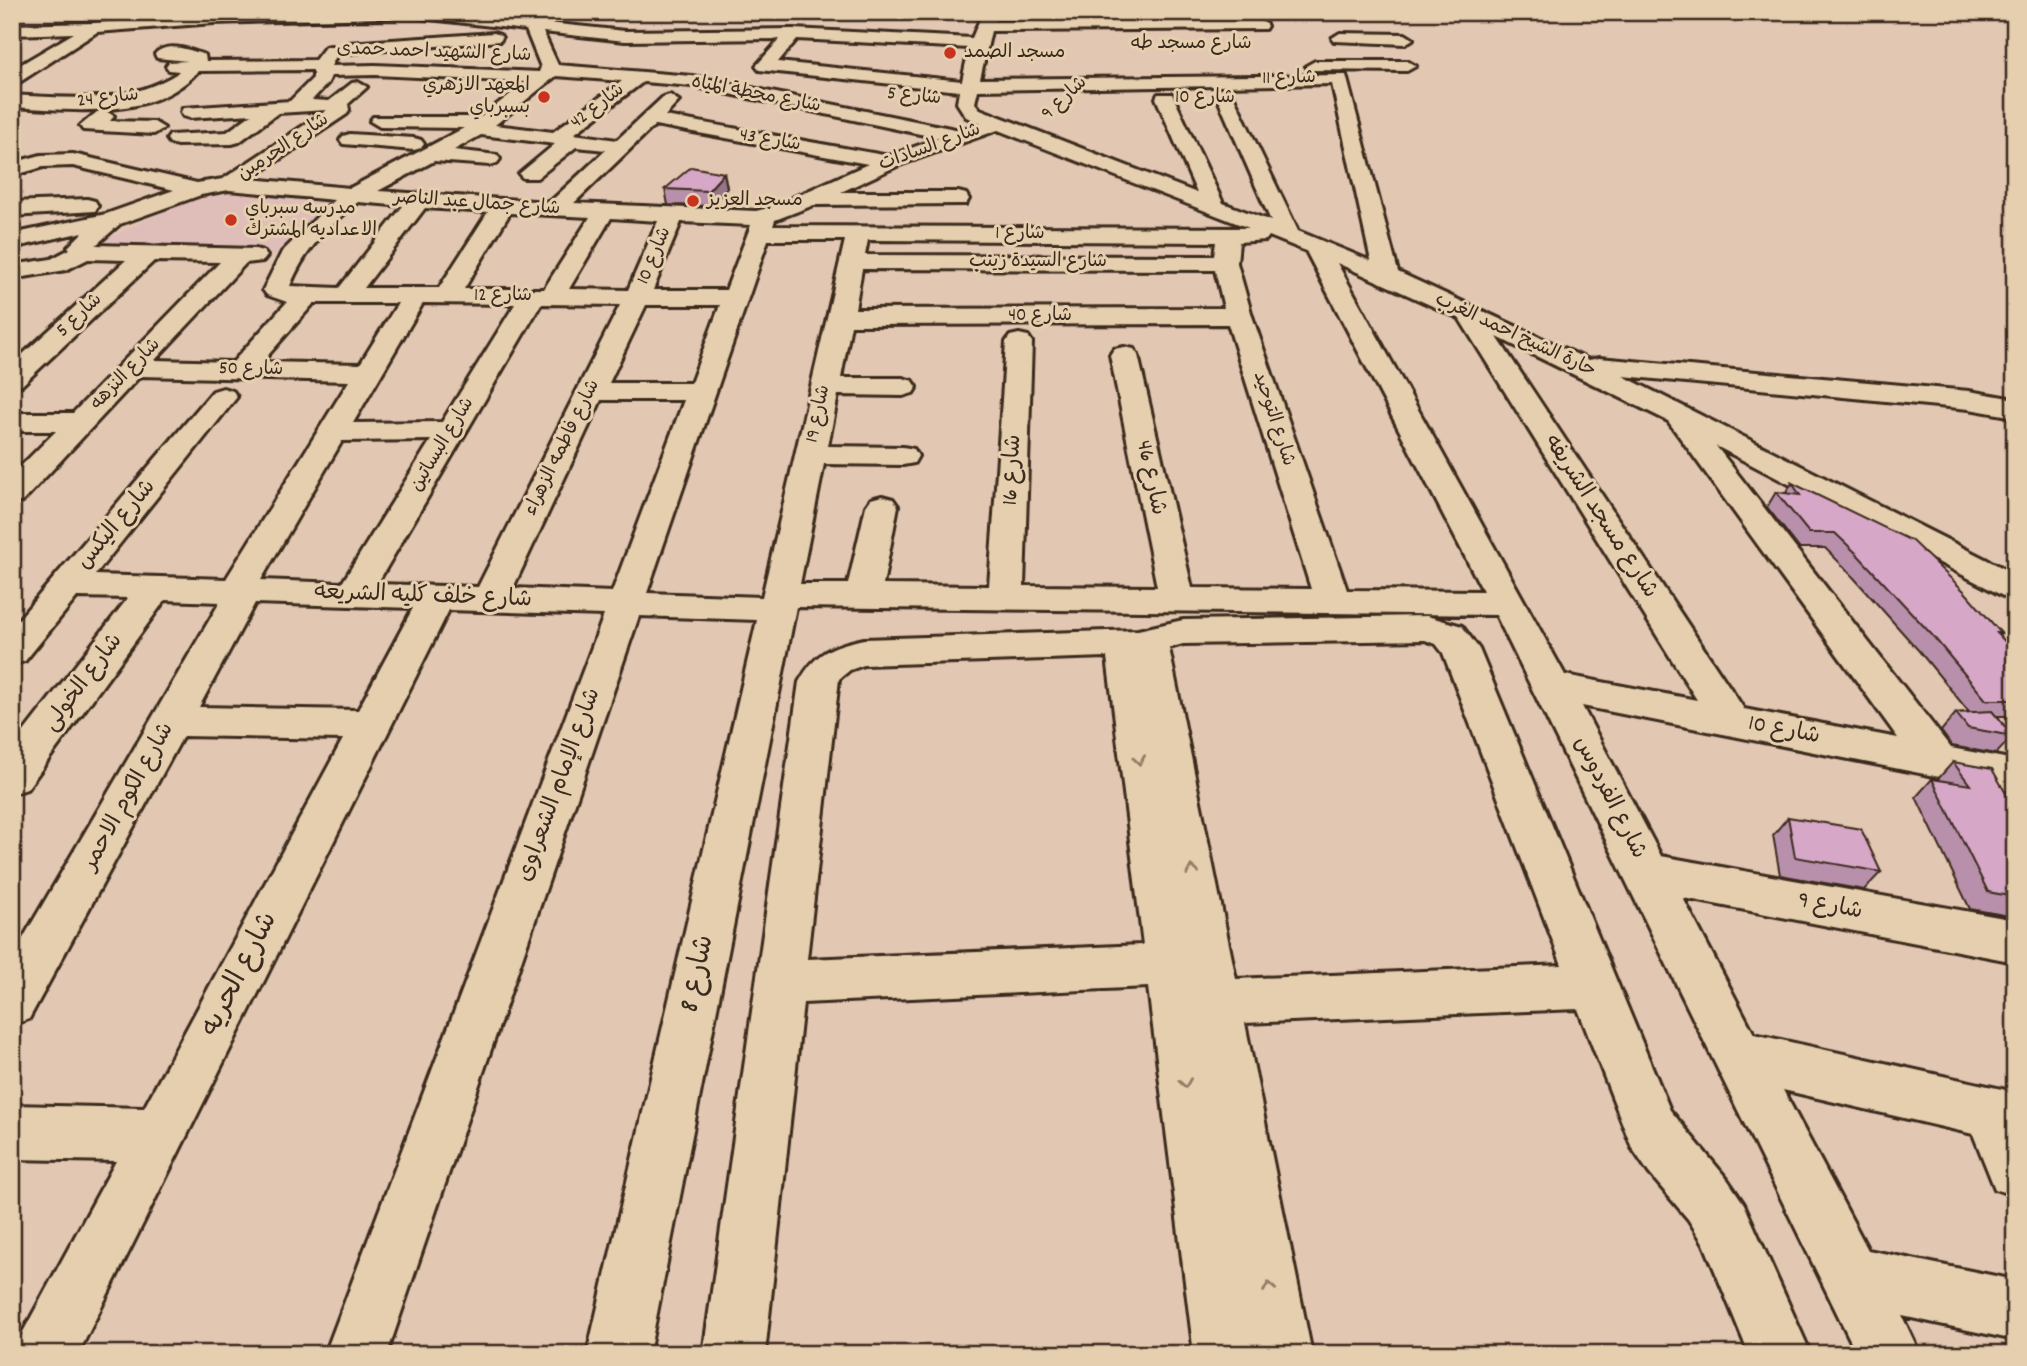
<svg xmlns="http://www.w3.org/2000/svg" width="2027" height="1366" font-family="Dekko,'Playpen Sans Arabic',sans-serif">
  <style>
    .built { fill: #dfbdb9 }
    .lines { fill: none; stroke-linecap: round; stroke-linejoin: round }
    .minor-casing { stroke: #3b2a1e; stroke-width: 6 }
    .minor { fill: #e5cfae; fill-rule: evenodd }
    .wall { fill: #b990ab; stroke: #3b2a1e; stroke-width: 2 }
    .shaded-wall { fill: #96758b; stroke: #3b2a1e; stroke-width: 2 }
    .building { fill: #d7a7c7; stroke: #3b2a1e; stroke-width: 2 }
    .oneway { stroke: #907c66 }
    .poi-dot { fill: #c8321e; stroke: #e5cfae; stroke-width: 2.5 }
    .labels { text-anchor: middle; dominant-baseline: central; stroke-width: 6; stroke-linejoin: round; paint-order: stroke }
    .far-street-label { font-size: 19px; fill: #3b2a1e; stroke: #e5cfae }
    .far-poi-label { font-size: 19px; fill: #3b2a1e; stroke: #e5cfae; text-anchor: start }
    .street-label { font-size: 23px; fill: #3b2a1e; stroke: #e5cfae }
    .near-street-label { font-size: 28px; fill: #3b2a1e; stroke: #e5cfae }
  </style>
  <rect width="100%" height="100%" fill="#e2c7b3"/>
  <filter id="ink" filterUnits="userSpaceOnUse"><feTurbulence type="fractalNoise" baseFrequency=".0143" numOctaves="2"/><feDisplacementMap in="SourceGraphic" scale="14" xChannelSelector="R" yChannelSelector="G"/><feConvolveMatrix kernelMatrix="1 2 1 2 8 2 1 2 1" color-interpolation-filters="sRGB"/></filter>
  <g filter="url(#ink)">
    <!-- built -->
    <path class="built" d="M208,190L338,200L277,255L179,251L102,241Z"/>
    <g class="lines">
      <defs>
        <path id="minor" d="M456,12L531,21L537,12H553L548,23L625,31L793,29L972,38L983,12H999L995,21H1259L1265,23L1267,26L1265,29L991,31L980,79L1346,75L1398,272L1589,360L1599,358L1969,391L2015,399V417L1969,409L1623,376L2015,574V599L2003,596L1716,446L1951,748L2015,760V792L1582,706L1661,856L2015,920V962L1683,898L1754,1034L2015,1092V1196L1995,1189L1973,1134L1783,1090L1868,1250L2015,1280V1340L1902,1316L1920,1354H1857L1496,615L796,607L649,1354H587L757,620L639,616L387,1354H325L604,615L449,610L78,1354H14L23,1332L116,1161L12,1159V1105L144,1108L343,739L183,736L29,1019L12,1025V957L220,602L165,600L27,789L12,794V747L128,598L77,597L25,661L12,665V627L213,391L223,388L233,391L237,397L95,575L226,579L349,381L140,376L23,501L12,504V475L56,431H12V413H73L220,262L154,261L22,385L12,387V364L126,260L88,259L66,270L12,279V265L51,259L70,249L68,247L83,232L12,248V234L106,214L174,190L73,166L43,167L12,176V163L41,155L73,154L197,183L223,179L327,110L278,113L239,142L232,144L177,145L170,143L167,139L170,135L227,132L252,114L190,118L183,116L181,112L183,108L290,101L313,78V70L198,71C154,121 72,110 12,107V95C70,98 126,105 176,74L179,71L169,70L166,66L169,62L188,61L157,58L155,54C167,41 190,50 205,55L206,61L315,60L325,47L331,46L339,51L331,66L375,65L539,72L541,67L526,30L412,17L214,23L97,32L12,87V72L18,66L74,33L12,35V25L93,23L249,12ZM543,32L625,41L780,39L756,66L759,70L959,91L957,103L966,117L981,123L960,130L692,76L558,65ZM797,39L969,48L962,81L778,62ZM375,75L526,82L481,117H373L370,121L380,127L464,128L350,188L250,179L347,114L349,110L348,104L367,87L358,82L352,83L329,101L312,100L328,83L331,76ZM556,76L622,81L553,132L495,125ZM643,82L692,86L939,138L889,156L665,116L679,101L670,95L663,97L617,140L574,134ZM1332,84L1371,261L1298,231L1232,93L1226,91L1217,97L1271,221L1223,203L1172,94H1158L1156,98L1197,193L980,109L975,103L978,90ZM655,125L868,164L772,207L756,211L574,203ZM998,130L1249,228L773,226L775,220L814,205L966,204L969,199L966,194L958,192H841L897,166ZM481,135L555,144L519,174L523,178H537L576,147L606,150L550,202L378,191L434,161L490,165L497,163L500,159L497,155L454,150ZM229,190L334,200L282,252L263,290L267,295L287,302L233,362L155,360L246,263L263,261L267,256L263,251L255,249L96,245L120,224L201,195ZM358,202L403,206L339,288L290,286C305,249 327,228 358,202ZM425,208L488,212L439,288H364ZM510,213L590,217L544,289H464ZM611,218L658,221L628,290L569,289ZM681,222L751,225L726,290H653ZM1269,236L1306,251L1483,591L1347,590L1252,316L1237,263L1239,242L1266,240ZM768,240H845L762,597L647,593ZM868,240L1216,242L1214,256L865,255ZM1337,263L1459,318L1697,700L1565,675ZM862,269L1215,270L1224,308L855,309ZM314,303H398L360,364L262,362ZM423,303L515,304L442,422L353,423ZM541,304L620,305L478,587L377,584ZM646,305H720L691,383H609ZM1228,324L1311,589L1192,588L1138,355L1134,349L1124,347L1114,349L1110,355L1157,587L1024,586L1032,342L1028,336L1019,334L1010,336L1006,342L989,586L883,585L898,506L893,499L882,496L871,499L866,506L848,584H800L824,464L903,465L914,463L918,456L914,449L903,447L828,446L838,395L903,396L913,393L917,387L913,381L903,378H841L851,325ZM1497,337L1668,421L1898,738L1744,709ZM601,400H684L612,592L513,588ZM431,440L342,583L261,580L342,441ZM255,603L413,608L358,710L199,707Z
          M494,33L500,35L502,38L500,41L348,53L340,48L348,43Z
          M1340,33L1405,34L1413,39L1405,44L1334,41L1332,38Z
          M1315,61H1407L1416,66L1407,71L1309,70L1306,66Z
          M104,110L114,116L110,121L154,122L164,128L154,134L83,130L80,126L97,112Z
          M350,134L414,138L421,140L424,144L421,148L414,150L343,144L340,140L343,136Z
          M87,199L95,201L98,206L95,211L12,216V202Z
          M1427,616L1462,626L1479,649L1670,1110L1727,1179L1744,1204L1811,1354H1749L1704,1244L1688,1219L1649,1173L1632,1148L1578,1009L1245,1023L1312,1354H1194L1148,987L803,1003L765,1354H703L799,682C816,652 831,646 864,639L1138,630L1183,620ZM1425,640L1436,644L1443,653L1562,965L1236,979L1169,648L1183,644ZM1107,657L1143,945L807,959L839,679L850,670L864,665Z"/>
      </defs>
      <!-- minor casing -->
      <use href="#minor" class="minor-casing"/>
      <!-- minor -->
      <use href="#minor" class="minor"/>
    </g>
    <!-- wall -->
    <path class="wall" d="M724,173L727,188L711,206L668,205L665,189Z
      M1792,483L2001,633L1999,636L2015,652V716H1996L2013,736L1996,754L1952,746L1941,731L1956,713L1969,712L1919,651L1846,569L1825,548H1799L1767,507L1776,492L1786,493Z
      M1953,762L2015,809V917L1970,909L1916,797L1932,779L1938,780V779Z
      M1788,817L1881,872L1864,890L1780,875L1773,835Z"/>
    <!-- shaded-wall -->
    <path class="shaded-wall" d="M724,173L727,188L711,206L708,191Z"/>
    <!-- building -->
    <path class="building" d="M691,167L724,173L708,191L665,189Z
      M1792,483L1912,541L1965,592L2001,633H1997L2015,652V700H1986L1932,635L1856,553L1835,533H1809L1776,492L1800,495Z
      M1992,711L2013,736L1968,728L1956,713Z
      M1953,762L1992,769L2015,809V897L1988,892L1932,779L1970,785Z
      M1788,817L1861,829L1881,872L1795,857Z"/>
    <!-- one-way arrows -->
    <defs><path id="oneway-chevron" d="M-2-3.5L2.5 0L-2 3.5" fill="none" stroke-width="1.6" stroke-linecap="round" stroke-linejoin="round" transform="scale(1.75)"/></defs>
    <g class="oneway">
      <use href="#oneway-chevron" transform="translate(1139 760) rotate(82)"/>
      <use href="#oneway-chevron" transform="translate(1192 870) rotate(-101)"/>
      <use href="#oneway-chevron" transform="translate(1185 1083) rotate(82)"/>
      <use href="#oneway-chevron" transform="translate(1269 1287) rotate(-100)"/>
    </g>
  </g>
  <!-- markers -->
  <g class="poi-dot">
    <circle cx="950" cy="53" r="7"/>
    <circle cx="544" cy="97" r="7"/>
    <circle cx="693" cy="201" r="7"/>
    <circle cx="231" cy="220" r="7"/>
  </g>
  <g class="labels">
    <!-- far-street labels -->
    <g class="far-street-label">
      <text x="1191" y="44">شارع مسجد طه</text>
      <text transform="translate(434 53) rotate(2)">شارع الشهيد احمد حمدى</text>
      <text transform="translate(1289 79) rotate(-1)">شارع 11</text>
      <text transform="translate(756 95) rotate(11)">شارع محطة المياه</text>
      <text transform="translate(914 97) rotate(6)">شارع 5</text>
      <text x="1205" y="98">شارع 10</text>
      <text transform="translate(108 99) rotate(-6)">شارع 24</text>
      <text transform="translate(1065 99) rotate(-43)">شارع 9</text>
      <text transform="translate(598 107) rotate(-37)">شارع 42</text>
      <text transform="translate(770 141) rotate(10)">شارع 43</text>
      <text transform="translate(284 148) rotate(-34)">شارع الحرمين</text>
      <text transform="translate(930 148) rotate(-20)">شارع السادات</text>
      <text transform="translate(477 204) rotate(4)">شارع جمال عبد الناصر</text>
      <text x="1020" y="234">شارع 1</text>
      <text transform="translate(655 256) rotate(-67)">شارع 10</text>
      <text x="1038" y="262">شارع السيدة زينب</text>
      <text x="503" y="296">شارع 12</text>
      <text transform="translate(80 316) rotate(-43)">شارع 5</text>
      <text x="1040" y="316">شارع 40</text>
      <text transform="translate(1515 336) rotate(25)">حارة الشيخ احمد الغرب</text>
      <text transform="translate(251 370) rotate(1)">شارع 50</text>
      <text transform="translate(126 375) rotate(-46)">شارع النزهه</text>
      <text transform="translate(819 414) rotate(-78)">شارع 19</text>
      <text transform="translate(1273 419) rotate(72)">شارع التوحيد</text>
      <text transform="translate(443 445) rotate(-59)">شارع البساتين</text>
      <text transform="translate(563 448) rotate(-64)">شارع فاطمه الزهراء</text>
    </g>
    <!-- far-poi labels -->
    <g class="far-poi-label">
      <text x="964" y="53">مسجد الصمد</text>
      <text x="530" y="86" text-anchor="end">المعهد الازهري<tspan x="530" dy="22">بسبرباي</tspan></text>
      <text x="707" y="201">مسجد العزيز</text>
      <text x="245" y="209">مدرسه سبرباي<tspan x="245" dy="22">الاعداديه المشترك</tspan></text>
    </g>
    <!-- street labels -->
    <g class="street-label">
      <text transform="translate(1013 470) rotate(-87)">شارع 16</text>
      <text transform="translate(1150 478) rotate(78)">شارع 46</text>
      <text transform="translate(1600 517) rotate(57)">شارع مسجد الشريفه</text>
      <text transform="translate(117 525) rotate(-50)">شارع اليكس</text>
      <text transform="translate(423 597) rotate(2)">شارع خلف كليه الشريعه</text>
      <text transform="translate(84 683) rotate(-53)">شارع الخولى</text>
      <text transform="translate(1784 731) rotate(11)">شارع 10</text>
      <text transform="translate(560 785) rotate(-70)">شارع الإمام الشعراوى</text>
      <text transform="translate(129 797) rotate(-61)">شارع الكوم الاحمر</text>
      <text transform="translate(1609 798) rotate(63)">شارع الفردوس</text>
      <text transform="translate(1830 907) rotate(11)">شارع 9</text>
    </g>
    <!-- near-street labels -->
    <g class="near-street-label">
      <text transform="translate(699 974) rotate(-78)">شارع 8</text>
      <text transform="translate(241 975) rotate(-63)">شارع الحريه</text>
    </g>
  </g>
  <!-- margin -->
  <rect width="2027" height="1366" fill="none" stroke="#e5cfae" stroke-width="42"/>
  <rect x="21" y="21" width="1985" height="1324" fill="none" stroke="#3b2a1e" stroke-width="2.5" filter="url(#ink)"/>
</svg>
